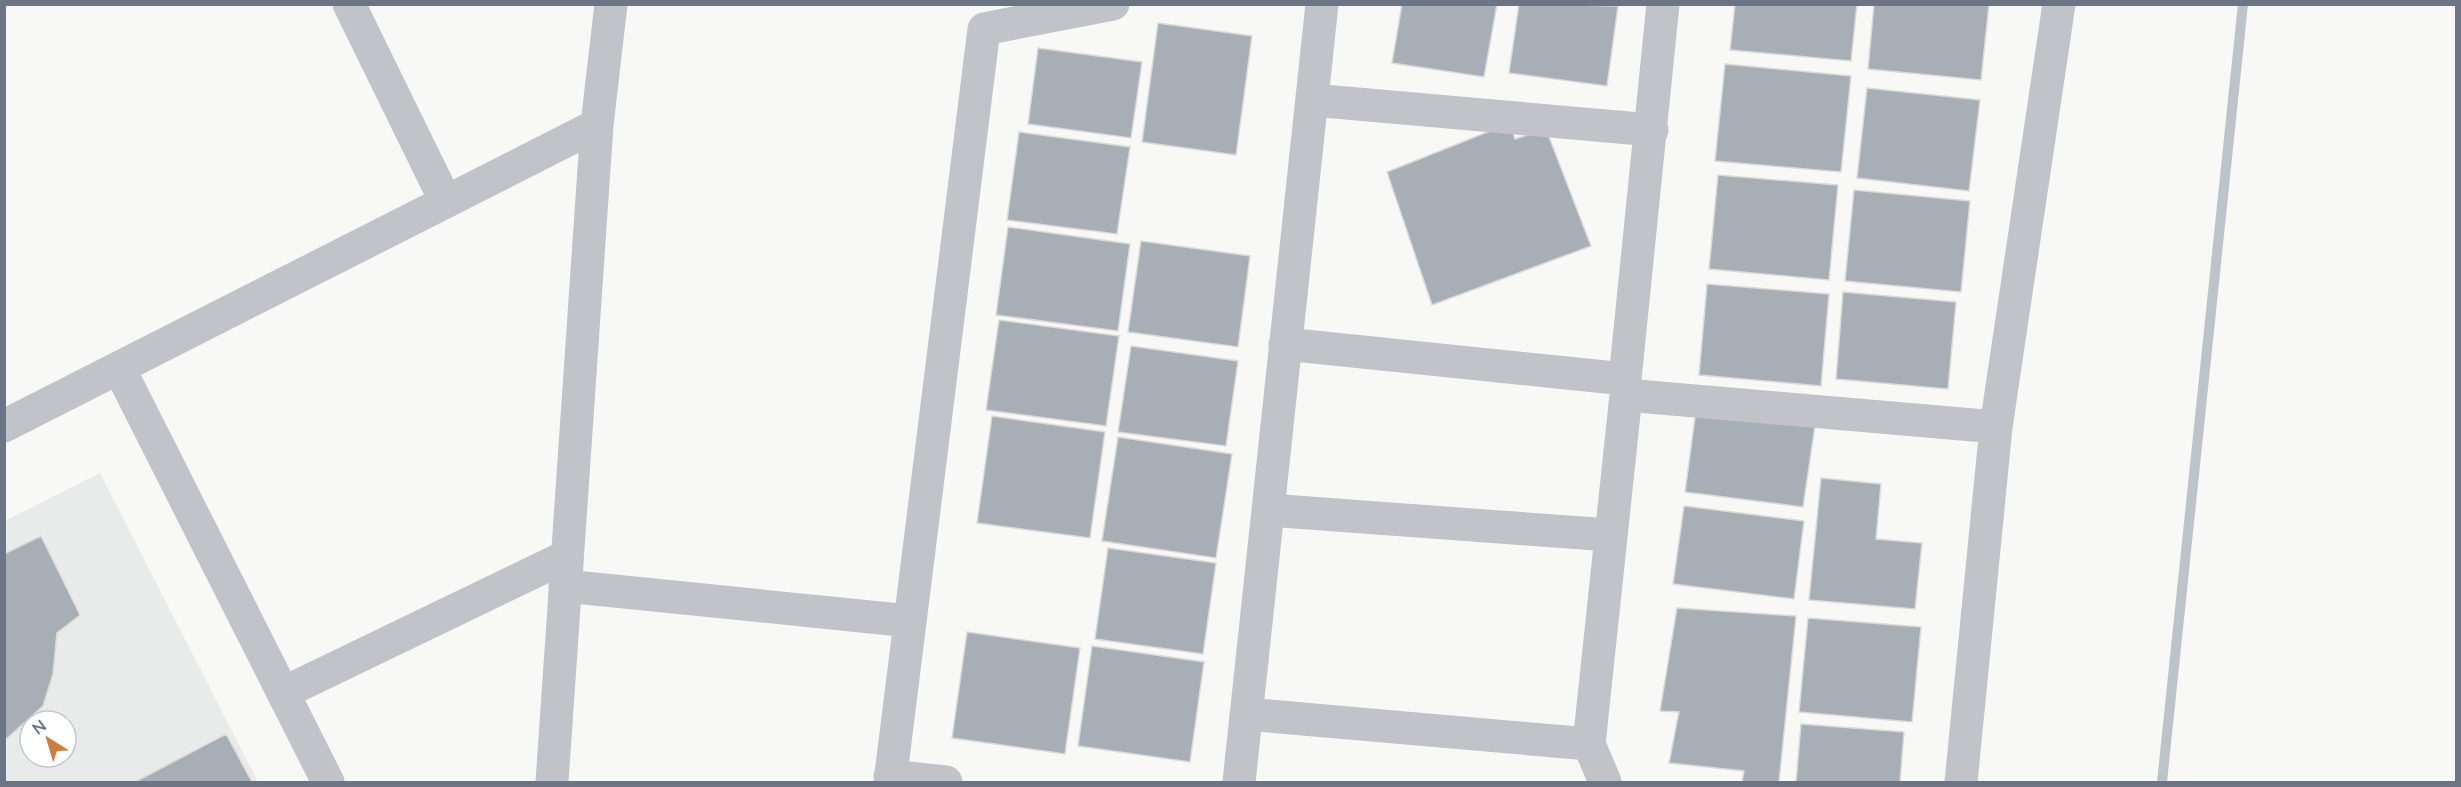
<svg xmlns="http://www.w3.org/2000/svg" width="2461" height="787" font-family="Lato,sans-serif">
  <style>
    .built { fill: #e9eaea; fill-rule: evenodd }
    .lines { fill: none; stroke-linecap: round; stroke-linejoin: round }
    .stream { stroke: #bdc3c9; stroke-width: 10 }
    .building { fill: #a8aeb5; stroke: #dadad9; stroke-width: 1.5 }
    .minor { stroke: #c1c3c8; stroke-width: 33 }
  </style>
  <rect width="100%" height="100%" fill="#f8f9f7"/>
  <!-- built -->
  <path class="built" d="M100,473L258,782H5V521ZM30,721H66V757H30Z"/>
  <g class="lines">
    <!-- stream -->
    <path class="stream" d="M2162,782L2243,4"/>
  </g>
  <!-- building -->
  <path class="building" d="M1402,4H1497L1484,77L1392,63Z
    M1519,4L1618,6L1607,86L1509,73Z
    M1735,4H1857L1851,61L1730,50Z
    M1874,4H1989L1981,80L1868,69Z
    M1158,23L1252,36L1236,155L1142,142Z
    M1038,48L1142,62L1131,138L1028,124Z
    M1725,64L1851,76L1841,172L1715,161Z
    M1867,88L1980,100L1969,191L1857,178Z
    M1510,123L1515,139L1546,129L1591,246L1432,305L1387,172Z
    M1019,132L1130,147L1117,234L1007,220Z
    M1718,175L1838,185L1829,280L1709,269Z
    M1854,190L1970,201L1961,292L1845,281Z
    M1008,227L1130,244L1118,331L996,315Z
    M1141,241L1250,256L1238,347L1128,332Z
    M1707,284L1829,294L1821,386L1699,375Z
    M1843,292L1956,302L1948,389L1836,379Z
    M999,320L1119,336L1106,426L986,410Z
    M1131,346L1238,361L1226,446L1118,432Z
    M1697,403L1816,419L1803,507L1685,492Z
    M992,416L1105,432L1090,538L977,523Z
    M1118,437L1232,454L1216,558L1102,541Z
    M1821,478L1881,484L1876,539L1922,543L1915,609L1809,600Z
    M1684,506L1804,521L1794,599L1673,584Z
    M41,536L80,615L57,633L53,674L43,706L4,741V554Z
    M1108,548L1216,563L1203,654L1095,639Z
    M1677,608L1796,616L1779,782H1742L1744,771L1669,763L1679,712L1660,711Z
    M1808,618L1921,627L1912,722L1799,712Z
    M967,632L1080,648L1065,754L952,738Z
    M1092,646L1204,662L1190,762L1078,746Z
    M1801,724L1904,732L1900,782H1796Z
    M226,734L252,782H135Z"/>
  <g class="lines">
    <!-- minor -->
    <path class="minor" d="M349,4L446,202
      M1312,100L1652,130
      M1285,344L1625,379
      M119,368L328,782
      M1626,395L1996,427
      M4,426L597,125
      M1268,510L1609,535
      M565,586L910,621
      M283,693L567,556
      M1246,714L1589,744
      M890,776L946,782
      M552,782L597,125L611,4
      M890,782L984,29L1113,4
      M1239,782L1322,4
      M1605,782L1589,744L1626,395L1625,379L1663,4
      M1961,782L1996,427L2059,4"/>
  </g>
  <!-- border -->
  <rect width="2461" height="787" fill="none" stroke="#6c7584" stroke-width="12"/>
  <!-- north arrow -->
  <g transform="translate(48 739) rotate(323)"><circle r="28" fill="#ffffff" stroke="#c4c8ce" stroke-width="1.5"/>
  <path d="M0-4.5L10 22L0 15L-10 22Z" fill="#ce7c41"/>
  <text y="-9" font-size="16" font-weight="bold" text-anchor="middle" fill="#6c7584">N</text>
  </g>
</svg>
